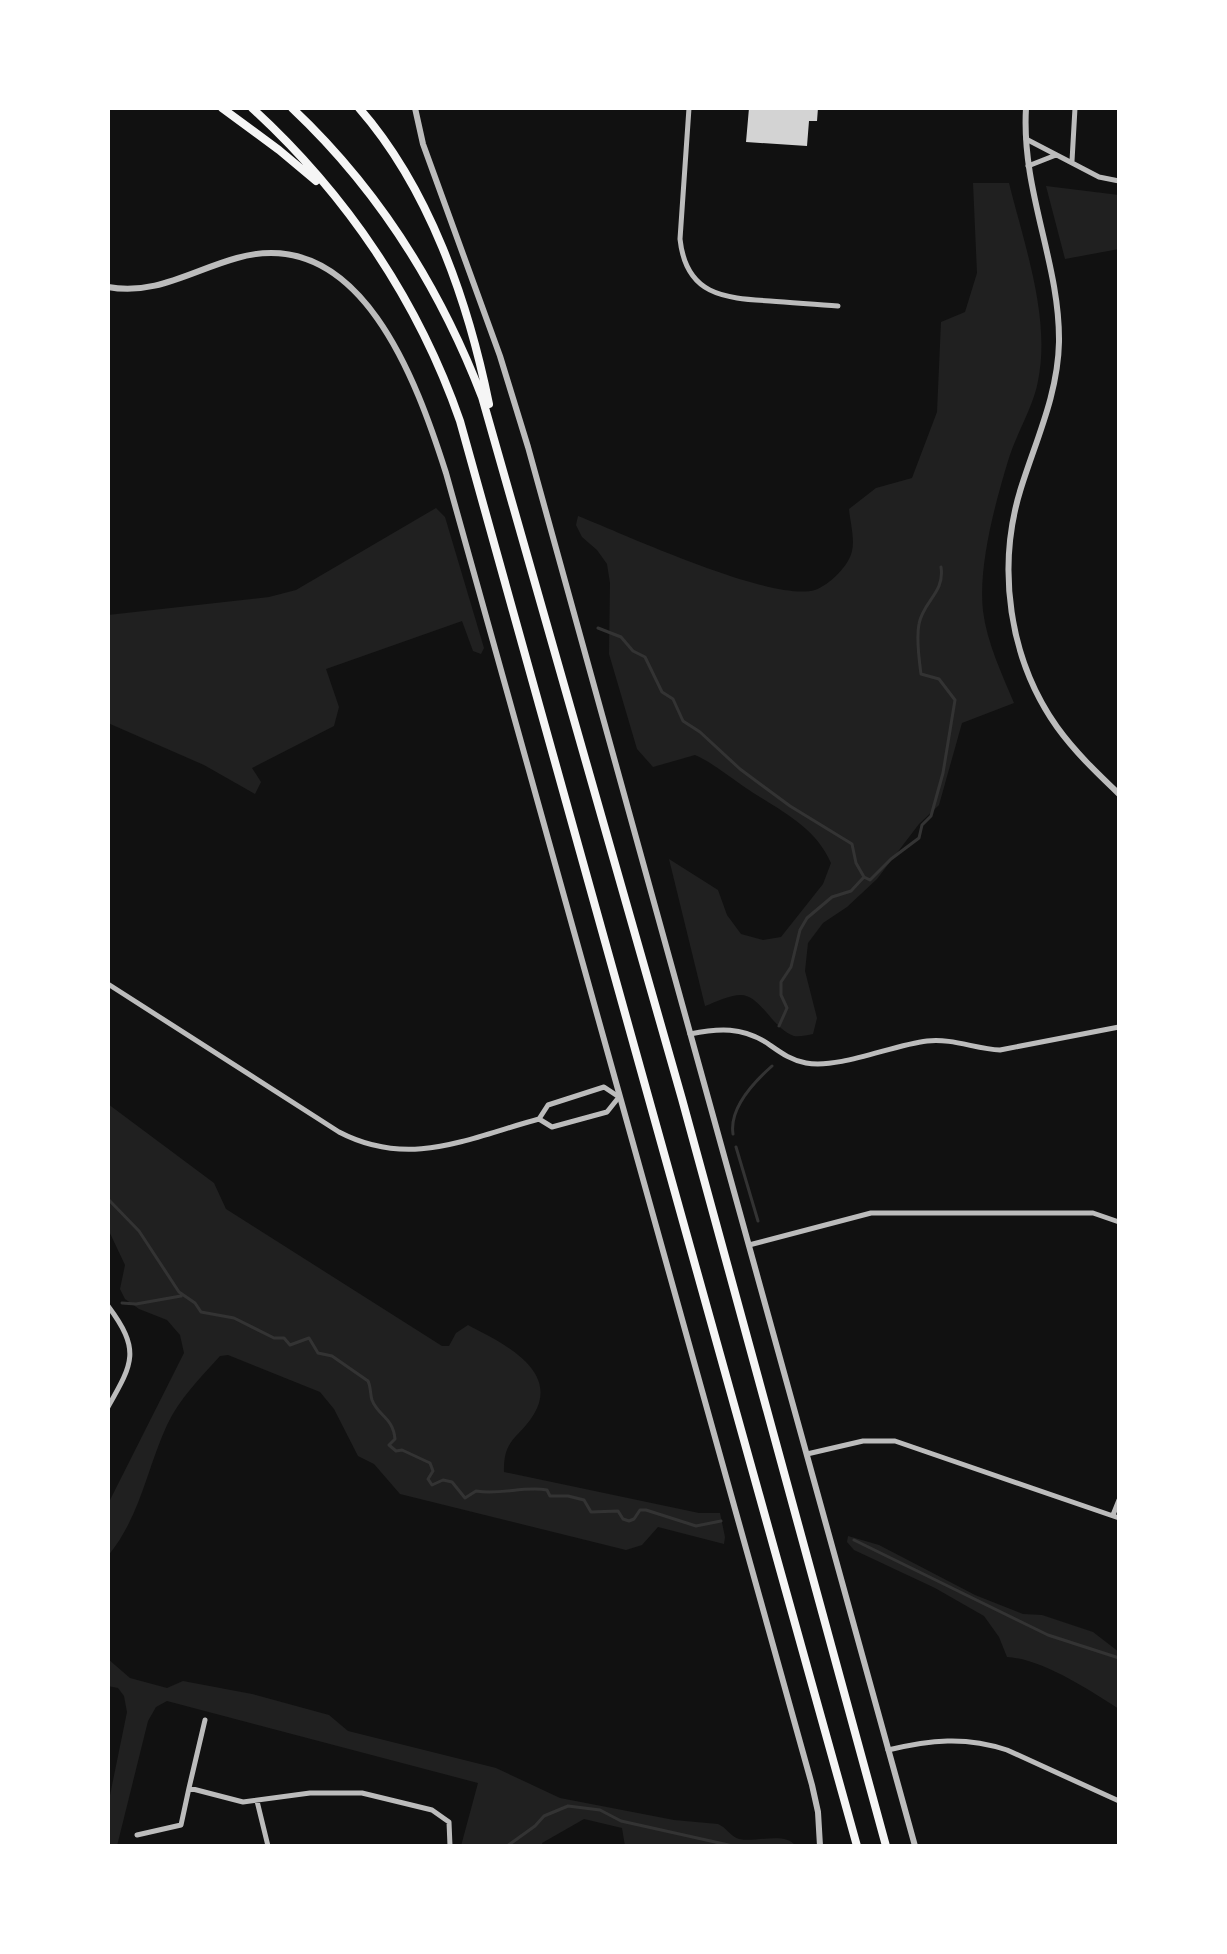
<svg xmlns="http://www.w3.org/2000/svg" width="1227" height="1954" font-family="'Asap Condensed',sans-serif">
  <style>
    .green { fill: #202020 }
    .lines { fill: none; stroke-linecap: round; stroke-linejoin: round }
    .stream { stroke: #333; stroke-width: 3 }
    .building { fill: #d3d3d3 }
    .minor { stroke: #bcbcbc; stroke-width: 5 }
    .tertiary { stroke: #bcbcbc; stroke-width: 6 }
    .motorway { stroke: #f5f5f5; stroke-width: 8 }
  </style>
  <rect width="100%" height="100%" fill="#111"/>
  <!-- green -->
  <path class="green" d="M973,183H1009C1024,244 1051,318 1038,381C1033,408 1016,434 1008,461C995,504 978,566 983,611C987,643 1002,674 1014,703L962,723L939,805L919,824L877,879L847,907L823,923L808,943L805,971L817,1018L813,1034C808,1035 799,1037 794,1036C773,1029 760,995 741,995C729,995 716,1002 705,1006L669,859L718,890L727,915L741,934L763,940L781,937L823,884L831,863C814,824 776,809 743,786C727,775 713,763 695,755L653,767L637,749L609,654L610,583L607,564L597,550L582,537L576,525L578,516C624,534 773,603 815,590C829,585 849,566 852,551C855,539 850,521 849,509L876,488L912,478L937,412L941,322L965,312L977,273Z
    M1046,186L1119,195V249L1065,259Z
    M436,508L445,517L484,648L481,654L473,651L462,621L326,669L339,707L334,726L252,768L261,782L255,794L204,765L108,723V615L269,597L296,590Z
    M108,1104L214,1183L226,1209L442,1346H449L456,1333L468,1325C498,1341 561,1369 534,1414C519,1439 503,1438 504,1472L699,1513H720L725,1537L724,1544L658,1527L642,1545L626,1550L400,1494L374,1464L358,1456L334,1409L320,1392L228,1355L220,1356C201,1377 179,1399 167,1425C146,1471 141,1515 108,1556V1504L184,1353L180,1335L167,1320L139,1309L125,1299L120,1289L125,1265L108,1229Z
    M848,1536L879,1545L975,1595L1023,1614L1042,1615L1093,1632L1119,1652V1709C1089,1690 1043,1659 1007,1657L999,1637L984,1616L935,1588L854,1550L847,1542Z
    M108,1659L130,1678L167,1688L183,1681L252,1694L329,1715L348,1731L496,1768L560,1798L674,1820L718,1824C727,1828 730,1836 739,1839C757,1843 784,1831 796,1846H625L622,1828L584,1819L542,1843L543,1846H461L478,1783L167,1701L156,1707L148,1721L117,1846H108V1805L127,1712L124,1696L118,1688L108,1686Z"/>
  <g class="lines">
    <!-- stream -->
    <path class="stream" d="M598,628L621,637L633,651L645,657L662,692L673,699L683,721L700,732L740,769L790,806L852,844L856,863L864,877
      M864,877L870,880L891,859L919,838L922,825L931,816L943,773L955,700L939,679L921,674C919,659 916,639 919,624C923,601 945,593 941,567
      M779,1026L787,1008L781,995V982L791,967L800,930L807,918L832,897L851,891L864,877
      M733,1134C729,1108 754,1082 772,1066
      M736,1147L758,1221
      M108,1199L139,1231L179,1292L195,1303L201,1312L234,1318L274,1338H284L290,1345L309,1338L318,1353L332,1356L368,1381C371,1387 370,1394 372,1400C378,1416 393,1417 395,1439L389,1445L396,1451L402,1450L430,1463L433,1471L428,1479L432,1485L443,1480L452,1482L465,1498L476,1491C501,1495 524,1486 547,1490L550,1496H568L584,1500L591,1512L618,1511L623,1519L629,1521L634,1519L640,1510H646L696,1526L721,1521
      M122,1303L136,1304L181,1296
      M854,1540L1048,1635L1119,1658
      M507,1846L535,1826L544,1816L568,1806L600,1810L621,1821L733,1846"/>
  </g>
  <!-- building -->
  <path class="building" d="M749,108H818L817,121H809L807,146L746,142Z"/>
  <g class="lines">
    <!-- minor -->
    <path class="minor" d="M689,108L680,239C686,295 723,298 770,301C793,303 816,304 838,306
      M1026,139L1099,177L1119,181
      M1072,161L1075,108
      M1028,166L1056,155
      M108,984L339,1132C410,1169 468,1138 539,1119L548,1105L604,1087L619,1097L607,1112L552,1127L539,1119
      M690,1034C719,1028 742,1027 767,1043C780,1052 790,1060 806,1063C840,1069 892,1045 927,1041C952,1038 976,1049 1000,1050L1119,1027
      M749,1245L871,1213H1093L1119,1222
      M108,1306C141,1350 133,1363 108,1407
      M807,1454L863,1441H895L1119,1518
      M1113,1515L1119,1500
      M888,1750C930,1740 965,1736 1007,1750L1119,1801
      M189,1788L205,1720
      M257,1801L268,1846
      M137,1835L181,1825L189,1788L243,1802L310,1793H362L432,1810L449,1822L450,1846"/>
    <!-- tertiary -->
    <path class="tertiary" d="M415,108L423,144L500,356L528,447L915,1846
      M1026,108C1021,191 1060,263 1059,342C1058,394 1036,440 1021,488C996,568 1009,659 1057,727C1075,752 1097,773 1119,794
      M108,287C155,296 193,270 237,258C361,223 417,382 446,473L812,1785L818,1812L820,1846"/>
    <!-- motorway -->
    <path class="motorway" d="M222,108L279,150L316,181
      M252,108C346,194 418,300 460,421L857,1846
      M292,108C377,188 440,288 482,397L682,1099L886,1846
      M359,108C429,188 468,301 489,404"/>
  </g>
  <!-- border -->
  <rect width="1227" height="1954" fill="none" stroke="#ffffff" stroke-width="220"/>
</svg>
